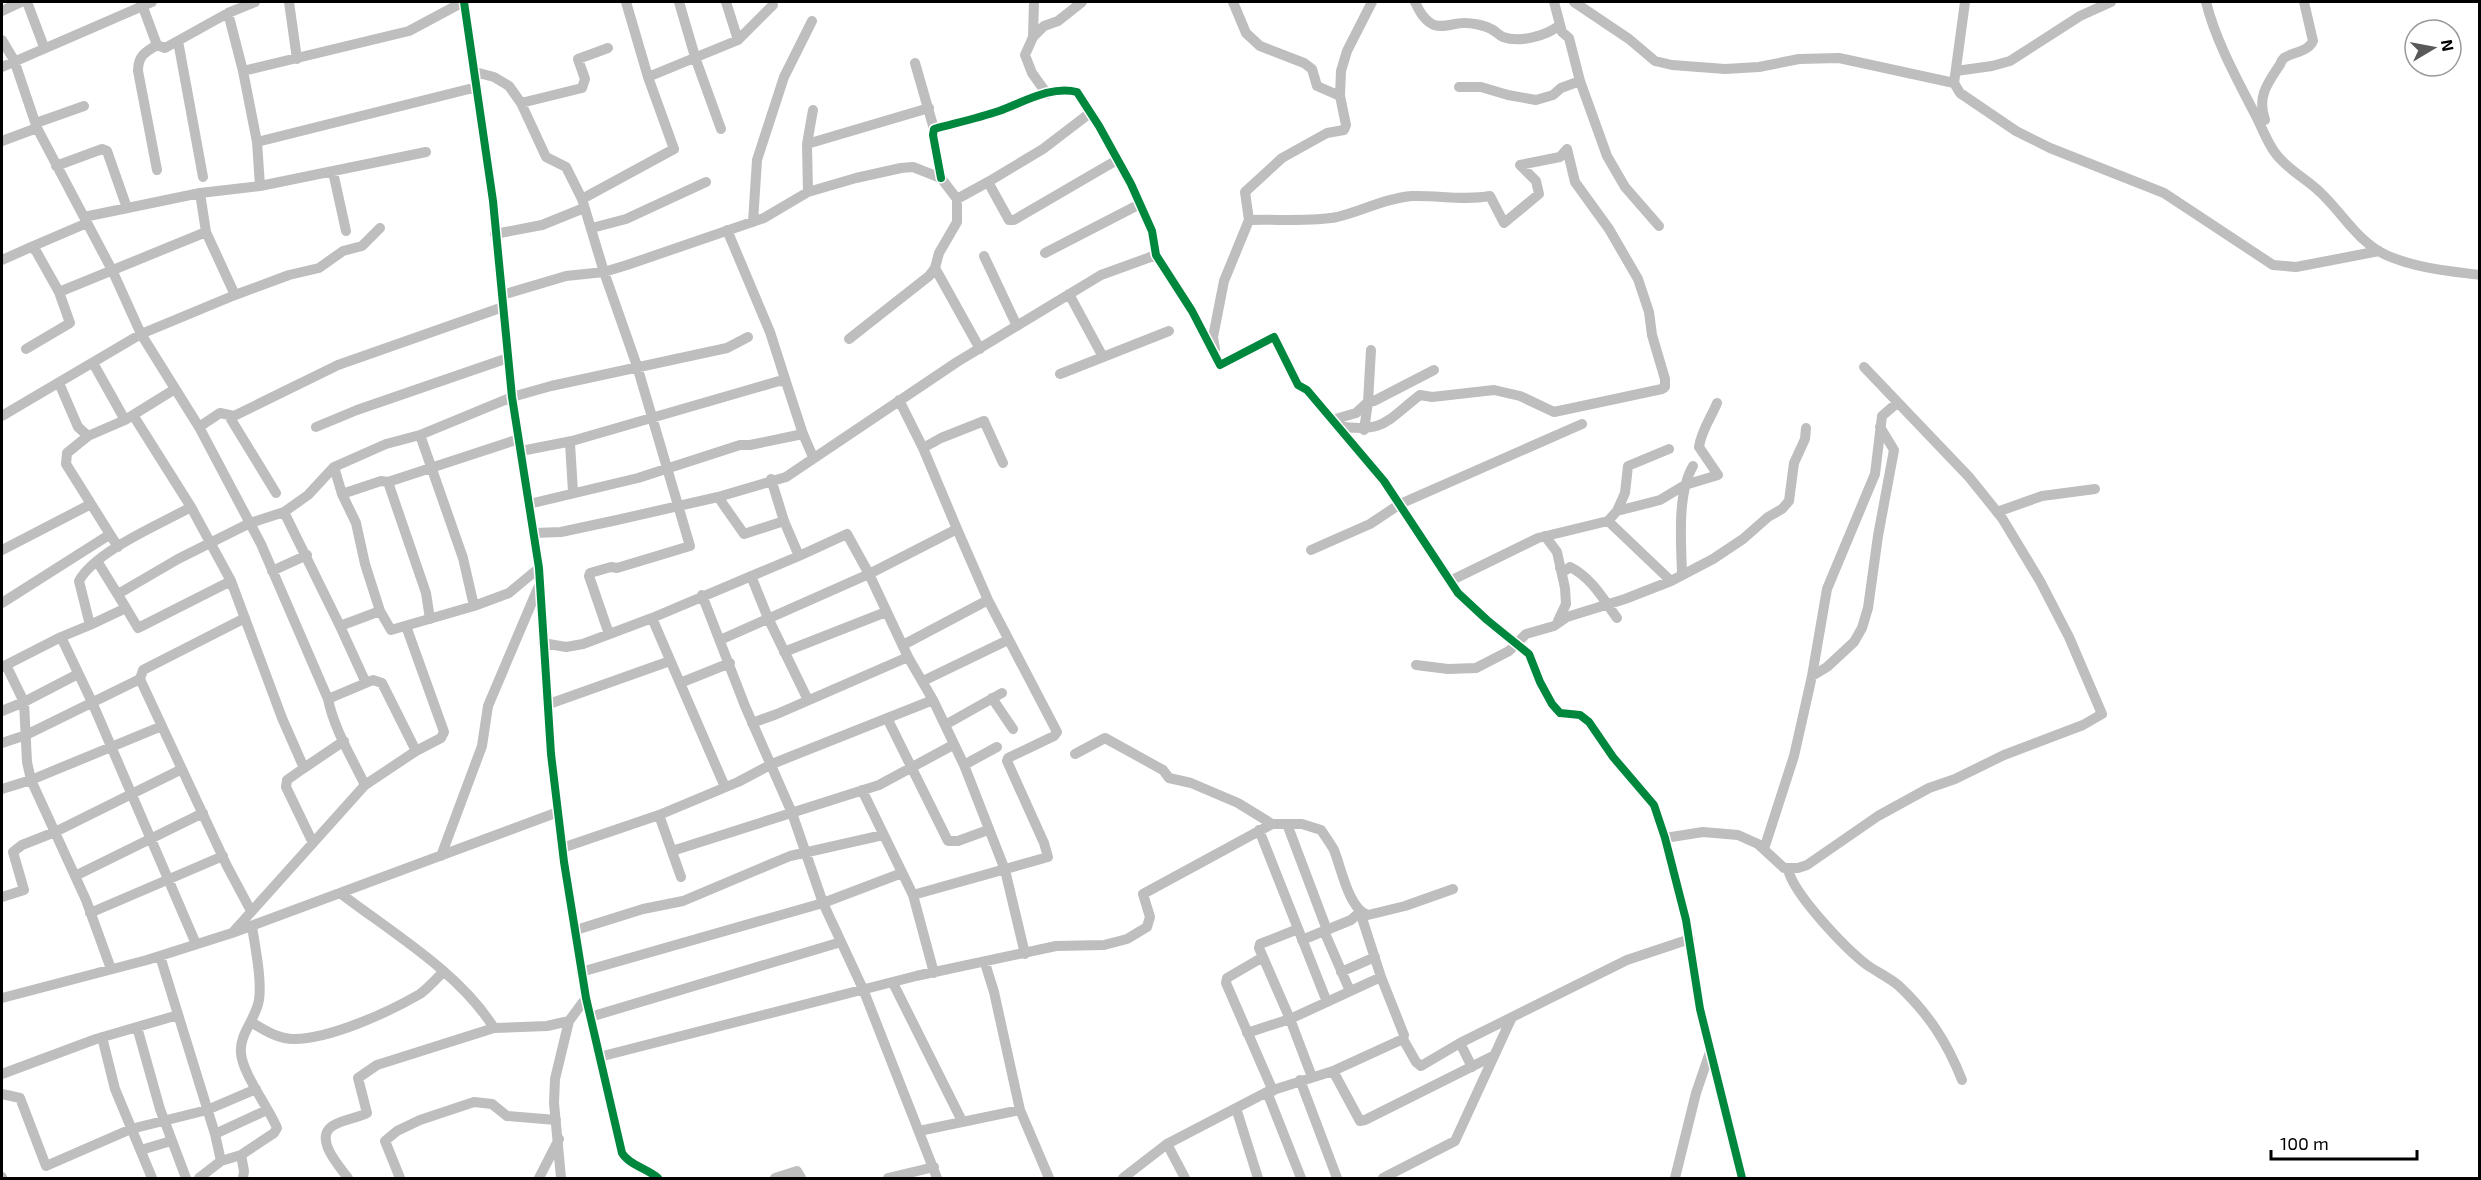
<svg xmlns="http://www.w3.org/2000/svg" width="2481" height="1180" font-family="'Exo 2',sans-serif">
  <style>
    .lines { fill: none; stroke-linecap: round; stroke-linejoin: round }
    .minor { stroke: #bebebe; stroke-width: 10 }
    .cycleway-casing { stroke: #fff; stroke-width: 11 }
    .cycleway { stroke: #00873e; stroke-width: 8 }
  </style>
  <rect width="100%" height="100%" fill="#fff"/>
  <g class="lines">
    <!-- minor -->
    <path class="minor" d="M27,2L44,47
      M141,2L157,45L165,48L228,13L255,2
      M289,2L297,59
      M464,2L493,201L512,397L539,568L551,754L564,862L586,998L622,1153C629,1165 648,1169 658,1178
      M679,2L696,60L721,129
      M726,2L738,40
      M1233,2L1246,33L1260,46L1304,63L1312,69L1317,86L1340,96
      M1415,2C1419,10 1423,19 1432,24C1440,29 1454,23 1464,23C1472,23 1484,25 1491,29C1496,31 1498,35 1503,37C1520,43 1546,36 1560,25
      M1554,2L1562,32L1569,38L1580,81L1607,156L1625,187L1659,226
      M1574,2L1629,39L1655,61L1672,65L1725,69L1759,67L1799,59L1839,58L1954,83
      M1965,2L1954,83L1960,93L2016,131L2050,148L2164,193L2273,265L2296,267L2379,251
      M2206,2C2216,42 2238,81 2257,118C2263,130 2268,144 2276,154C2288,170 2307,179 2321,193C2343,214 2358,242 2386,255C2415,268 2449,271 2480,275
      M2,11L21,2
      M228,13L243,71
      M1033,37L1034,2
      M2,40L14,60L37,128L113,272L141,334L199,427L261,544L328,699C334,729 352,758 365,785
      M178,41L203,177
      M157,45C145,52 138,56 138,71L157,170
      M915,63L934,129
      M2,67L152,2
      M1956,71L1992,66L2010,61L2080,16L2111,2
      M475,72L494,77L509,86L521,103L546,157L566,167L582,199L604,272L637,366L690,546L617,568L611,567L590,573L589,576L609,634
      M648,77L738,40L773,5
      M1459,87H1481L1508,95L1536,100L1553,95L1561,88L1580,81
      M1047,94L1032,73L1025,55L1033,37L1044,26L1058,21L1082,2
      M521,103L582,88L585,79L578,59L608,48
      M1090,113L1043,149L988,182L1009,220H1014L1117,160
      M2265,120C2257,97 2267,84 2279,66C2282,62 2280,62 2284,58C2293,52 2308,52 2313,41L2304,2
      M36,123L84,106
      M2,141L37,128
      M257,142L477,87
      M807,144L929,108
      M56,166L102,149L107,151L127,208
      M333,172L346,231
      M941,178L933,135L934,129C956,123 978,118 999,111C1022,103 1051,85 1077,92L1099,126L1131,184L1152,231L1156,255L1192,311L1220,365L1274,337L1298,385L1307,390L1384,481L1458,593L1487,620L1529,654L1540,682L1552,704L1560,713L1580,715L1589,722L1613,757L1654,805L1665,838L1686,920L1700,1009L1742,1178
      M260,186L426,152
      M808,192L807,144L813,110
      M582,199L674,149L648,77L626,2
      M84,217L200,193
      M1249,220C1275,219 1313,222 1337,217C1362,211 1386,198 1412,196C1438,195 1464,201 1490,196L1504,223L1539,194L1536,181L1520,165L1560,157L1567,149L1575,182L1609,229L1638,279L1649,312L1652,335L1665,379V387L1662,389L1554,412L1520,396L1494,390L1432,397L1420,395C1385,422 1385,433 1337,426
      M753,222L757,160L784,77L812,21
      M592,228L626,219L706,182
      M727,230L770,332L786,382
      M206,232L235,295
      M495,234L542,225L584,208
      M31,247L87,223
      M1045,253L1140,204
      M984,256L1017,326
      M2,260L31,247L36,251L59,292L206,232L200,193L260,186L257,142L243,71L409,31L463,2
      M935,268L980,349
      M1069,294L1103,357
      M502,295L566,276L604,272L627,265L764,218L808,192L856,178L901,168L913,167L941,178L957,199
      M849,339L929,276L935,268L939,253L957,222V199L988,182
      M26,349L70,323L59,292
      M1215,349L1213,337L1224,281L1249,220L1245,192L1282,158L1327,133L1344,130L1346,125L1340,96L1341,71L1347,51L1372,2
      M93,363L125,420
      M1060,374L1169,331
      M59,383L78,427L88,436
      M899,400L923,448L957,529
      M133,415L191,507C161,524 95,551 79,581L90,625L61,637L92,702L196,944
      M2,416L141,334L235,295L289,275L319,268L343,251L362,246L380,228
      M229,416L276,493
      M1332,420L1356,413L1368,402L1374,401L1434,370
      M199,427L220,413L234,416L338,365L503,307
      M316,427L357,410L508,358
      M1364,430L1368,402L1371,350
      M420,435L463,558L474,606
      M923,448L941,438L984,421L1003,463
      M521,451L572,441
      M334,467L342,494L356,523L365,564L380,611L391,630L474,606L509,593L539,568
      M771,479L784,521L799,556L847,534L869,574L957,529L988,600L1057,732L1054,736L1008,758L1007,761L1044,843L1048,857L913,895
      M388,482L519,439
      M573,492L570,443L572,441L779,381L786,382L803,434
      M342,494L381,481L388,482L426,593L430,619
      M718,497L744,534L784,521
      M529,504L638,478L740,445H750L803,434L813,457
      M191,507L231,581L282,718L304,768L287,780L286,787L313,843
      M1617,511L1660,500L1685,485L1718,475L1699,447C1701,431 1711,418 1717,403
      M284,512L340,626L380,611
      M1997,512L2042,496L2095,489
      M1608,521L1671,581
      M534,533L561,532L617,520L718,497L786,477L957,362L1101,275L1156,255
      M1545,536L1557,552L1565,588L1566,604L1558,621
      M118,547L66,464L67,453L88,436L125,420L175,389
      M2,550L91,504
      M1311,550L1370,524L1400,504L1582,424
      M1560,568L1566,570L1570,567C1591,577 1604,600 1617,618
      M272,571L307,555
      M1682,573C1681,542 1677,493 1693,466
      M751,576L768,618L808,700
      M1450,581L1538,538L1608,521L1617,511L1625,493L1628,466L1669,449
      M118,594L178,559L250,523L284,512L308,495L334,467L386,444L420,435L512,397L551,386L727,348L748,337
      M702,595L745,706L792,813L823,903L863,989L937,1178
      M2,603L109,535
      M126,608L138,628L231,581
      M245,618L143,670L140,679L227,866L251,911
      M652,618L680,683
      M339,624L366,683
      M90,625L126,608L97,561
      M720,640L869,574L908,657L777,714L752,723
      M543,643L566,647L583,644L652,618L799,556
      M903,645L988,600
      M784,652L886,612
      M908,657L933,700L964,765L997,747
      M6,665L24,702L27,762L31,780L86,900L111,969
      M1416,665L1448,669L1476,668L1509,651L1526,634L1554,626L1567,617L1625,599L1671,581L1713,559L1743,539L1768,517L1782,509L1789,501L1794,463L1805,439L1806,428
      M2,667L61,637
      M1812,676L1827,667L1854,642L1862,628L1868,608L1878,536L1894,450L1880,427
      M923,681L1008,640
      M992,698L1013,729
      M328,699L373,680L382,683L416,751
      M549,704L670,661
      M2,711L24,702L78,674
      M887,718L948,841H958L988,830
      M945,725L1002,693
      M2,743L26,735L140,679
      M1075,754L1105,738L1163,770L1169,778L1191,783L1238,803L1272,824H1302L1321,830C1325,836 1330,843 1334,850C1341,867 1349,910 1368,915L1405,906L1453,889
      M964,765L1005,870L1025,954
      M304,768L344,741
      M725,787L680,683L730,663
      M2,789L31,780L162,726
      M862,790L913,895L934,973
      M659,815L681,877
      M1287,824L1327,930
      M1259,830L1327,1002
      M1665,838L1703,832L1738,835L1758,844L1784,868H1798L1807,865L1878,816L1929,788L1955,779L2004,755L2083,725L2102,714L2069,637L2040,581L2002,518L1969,477L1864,367
      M562,848L659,815L738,782L772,764L933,700
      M1764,849L1794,756L1812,676L1827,589L1875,474L1882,416L1897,403
      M672,851L879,785L953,745
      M441,856L482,746L488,706L538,588
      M1788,869C1793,894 1846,949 1867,965C1877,972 1888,977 1898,985C1928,1013 1947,1042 1962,1080
      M75,876L203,813
      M340,893C391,932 459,972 494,1028
      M2,897L24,890L13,852L22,845L55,832L182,769
      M90,913L223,856
      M1298,929L1260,944L1259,948L1290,1019L1312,1077
      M576,930L643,909L683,901L790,856L883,835
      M234,931L365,785L416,751L441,738L444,732L406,626
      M1324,931L1350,991
      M160,956L215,1134L221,1161L241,1155
      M1263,957L1227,978L1226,983L1273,1091
      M985,963L994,992L1020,1110L1049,1178
      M581,972L823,903L902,873
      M1341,972L1375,957
      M893,983L962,1121
      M2,998L147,960L232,933L558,812
      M590,1017L841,942
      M251,1022C264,1030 278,1039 294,1039C330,1039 389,1012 420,994C428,988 436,979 443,972
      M137,1027L160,1109L186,1178
      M1247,1033L1290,1019L1381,977
      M102,1037L115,1089L152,1178
      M1403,1039L1416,1062L1421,1066L1460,1043L1627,960L1690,939
      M1460,1043L1472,1067
      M599,1057L916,976L1056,946L1104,945L1127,939L1147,927L1150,917L1143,894L1272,824
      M1333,1071L1360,1121L1365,1120L1493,1056
      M2,1074L96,1039L178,1015
      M1300,1080L1337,1178
      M1267,1092L1301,1178
      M2,1094L20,1098L46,1166L131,1129L207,1110L256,1089
      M1236,1108L1258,1178
      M919,1131L1020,1110
      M215,1134L267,1110
      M1167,1144L1185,1178
      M141,1150L171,1141
      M2,1177V1178
      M199,1178L221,1161
      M243,1178L244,1171L241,1155L274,1133L277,1128C269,1108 242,1073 241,1053C239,1034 256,1019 259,1000C262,979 255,947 252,926
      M348,1178C338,1165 311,1135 336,1124C346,1119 357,1118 367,1113L358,1078L377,1065L494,1028L547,1026L569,1021
      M400,1178L385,1141L397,1131L420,1120L474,1102L492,1104L507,1116L556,1120
      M539,1178L559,1139
      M561,1178L554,1103L555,1079L569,1021L586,998
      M775,1178L797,1171L801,1178
      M888,1178L934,1167
      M1123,1178L1167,1144L1267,1092L1333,1071L1403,1039L1404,1035L1381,977L1360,912L1351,920L1302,940
      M1383,1178L1455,1141L1512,1017
      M1675,1178L1696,1093L1710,1052"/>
    <defs>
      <path id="cycleway" d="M464,2L493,201L512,397L539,568L551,754L564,862L586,998L622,1153C629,1165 648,1169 658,1178
        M941,178L933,135L934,129C956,123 978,118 999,111C1022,103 1051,85 1077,92L1099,126L1131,184L1152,231L1156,255L1192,311L1220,365L1274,337L1298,385L1307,390L1384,481L1458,593L1487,620L1529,654L1540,682L1552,704L1560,713L1580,715L1589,722L1613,757L1654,805L1665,838L1686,920L1700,1009L1742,1178"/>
    </defs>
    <!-- cycleway casing -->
    <use href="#cycleway" class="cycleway-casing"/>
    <!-- cycleway -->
    <use href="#cycleway" class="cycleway"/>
  </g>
  <!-- border -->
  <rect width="2481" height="1180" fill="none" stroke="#000000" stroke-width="6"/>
  <!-- north arrow -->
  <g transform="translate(2433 48) rotate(80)"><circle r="28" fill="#ffffff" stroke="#999999" stroke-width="1.5"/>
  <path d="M0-4.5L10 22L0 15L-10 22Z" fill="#595959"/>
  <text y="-9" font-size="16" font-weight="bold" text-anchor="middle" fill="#000000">N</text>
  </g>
  <!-- scale -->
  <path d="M2271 1150v9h146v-9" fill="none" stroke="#000000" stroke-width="3"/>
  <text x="2280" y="1150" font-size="18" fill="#000000" stroke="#ffffff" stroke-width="4.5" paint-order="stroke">100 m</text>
</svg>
